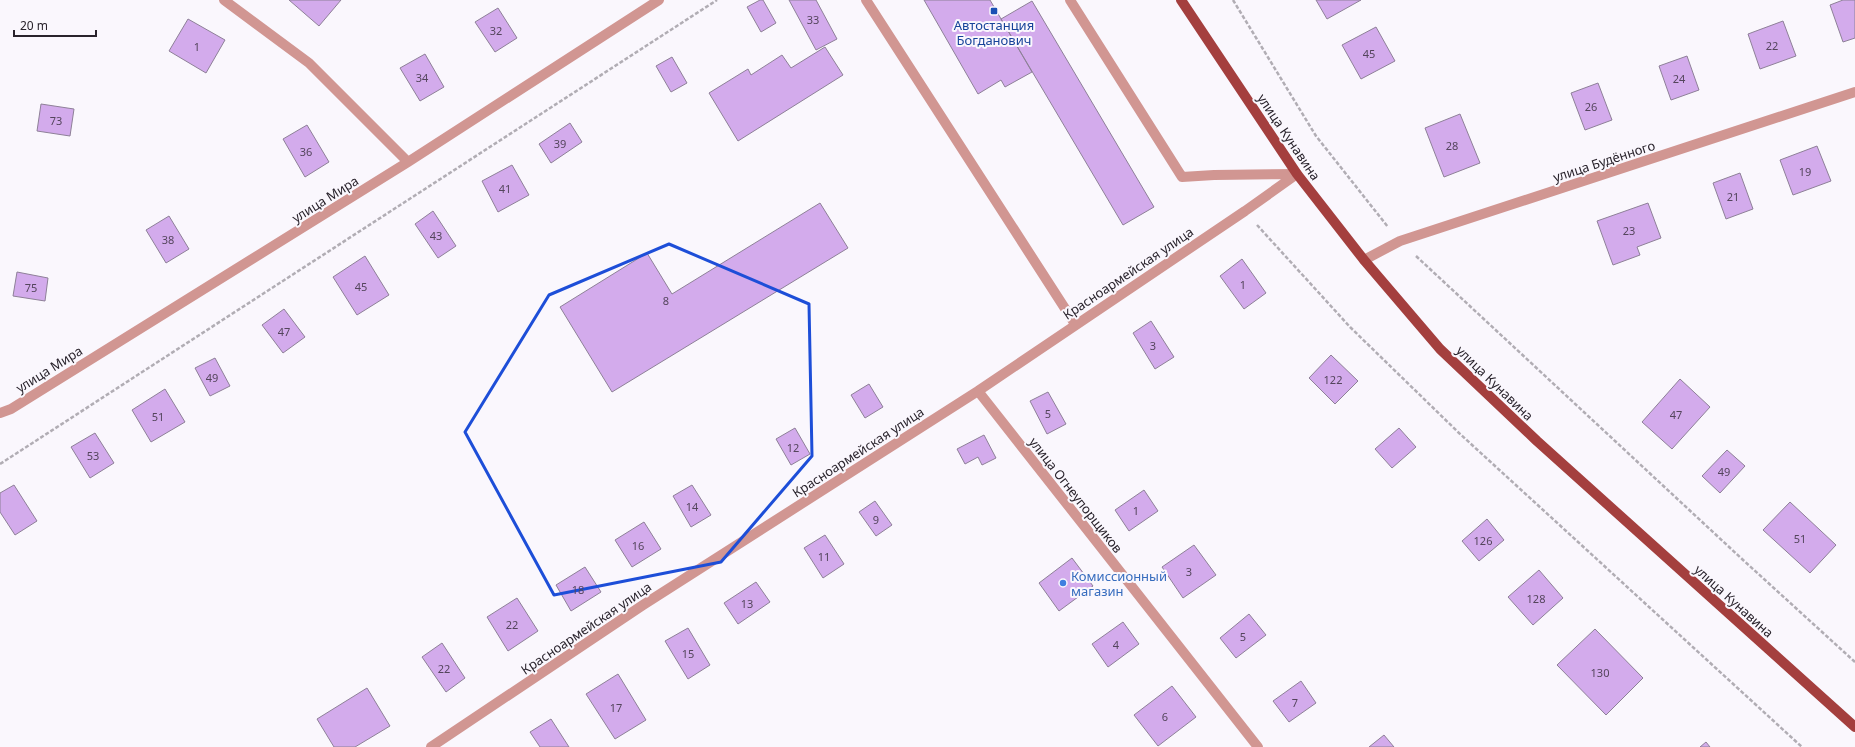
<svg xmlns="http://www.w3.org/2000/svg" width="1855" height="747" font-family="'Noto Sans',sans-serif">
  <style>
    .building { fill: #d3abec; stroke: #8e8098 }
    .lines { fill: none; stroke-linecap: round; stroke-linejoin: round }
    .path { stroke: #b1adb4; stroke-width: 2.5; stroke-dasharray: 4 2; stroke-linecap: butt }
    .minor { stroke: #d19692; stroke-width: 10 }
    .major { stroke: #a43f3e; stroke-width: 10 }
    .marked { fill: none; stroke: #1d4ed8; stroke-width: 3; stroke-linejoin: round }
    .transit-dot { fill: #1a4fb4; stroke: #faf7fd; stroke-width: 1.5 }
    .shop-dot { fill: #3f7fe0; stroke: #faf7fd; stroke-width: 1.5 }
    .labels { text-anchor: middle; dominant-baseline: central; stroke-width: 4; stroke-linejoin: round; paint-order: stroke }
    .number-label { font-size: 11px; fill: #54455c }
    .transit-label { font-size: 13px; fill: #164399; stroke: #faf7fd }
    .street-label { font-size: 13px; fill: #29232c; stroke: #faf7fd }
    .shop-label { font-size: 13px; fill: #366cbe; stroke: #faf7fd; text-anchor: start }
  </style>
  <rect width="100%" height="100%" fill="#faf7fd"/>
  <!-- building -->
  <path class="building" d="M289,0H341L319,26Z
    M760,0H763L776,23L761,32L747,7Z
    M789,0H816L837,39L816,50Z
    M924,0H990L1032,72L1005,87L1001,80L978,94Z
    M1316,0H1361L1327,19Z
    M1843,0H1855V38L1843,42L1830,5Z
    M1032,1L1154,207L1123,225L1001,19Z
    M498,8L517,38L495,52L475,22Z
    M188,19L225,40L206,73L169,51Z
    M1783,21L1796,56L1760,69L1748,34Z
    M1376,27L1395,61L1361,79L1342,45Z
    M825,47L843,75L738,141L709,93L748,69L751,75L782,55L791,68Z
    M425,54L444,87L420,101L400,68Z
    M1687,56L1699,90L1671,100L1659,66Z
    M672,57L687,83L671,92L656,66Z
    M1598,83L1612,120L1585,130L1571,93Z
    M41,104L74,109L70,136L37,131Z
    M1460,114L1480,163L1444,177L1425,128Z
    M570,123L582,142L551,163L539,144Z
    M307,125L329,162L305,177L283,139Z
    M1817,146L1831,181L1793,195L1780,160Z
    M512,165L529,195L498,212L482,181Z
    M1740,173L1753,209L1726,219L1713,183Z
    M820,203L848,248L612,392L560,307L647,253L672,294Z
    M1648,203L1661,238L1637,247L1640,255L1613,265L1597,221Z
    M433,211L456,246L438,258L415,224Z
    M169,216L189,249L166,263L146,230Z
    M365,256L389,295L357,315L333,277Z
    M1242,259L1266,293L1244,309L1220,276Z
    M17,272L48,278L45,301L13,296Z
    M284,309L305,337L283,353L262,325Z
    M1151,321L1174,357L1155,369L1133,333Z
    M1331,355L1358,381L1335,404L1309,378Z
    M215,358L230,386L210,396L195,368Z
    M1680,379L1710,407L1672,449L1642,422Z
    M869,384L883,407L865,418L851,395Z
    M165,389L185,422L151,442L132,410Z
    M1048,392L1066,424L1047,434L1030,401Z
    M795,428L810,454L791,465L776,439Z
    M1399,428L1416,447L1392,468L1375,449Z
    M95,433L114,463L90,478L71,447Z
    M984,435L996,458L982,465L978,457L965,464L957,449Z
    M1727,450L1745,466L1720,493L1702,476Z
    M14,485L37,521L15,535L0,512V493Z
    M692,485L711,515L691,527L673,496Z
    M1144,490L1158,511L1129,531L1115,510Z
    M875,501L892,525L876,536L859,512Z
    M1790,502L1836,545L1810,573L1763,530Z
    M1487,519L1504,540L1479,561L1462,541Z
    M644,522L661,549L632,567L615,540Z
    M825,535L844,564L823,578L804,548Z
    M1194,545L1216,575L1183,598L1162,567Z
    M1072,558L1093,586L1059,611L1039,583Z
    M585,567L601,592L571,611L556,585Z
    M1539,570L1563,598L1533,625L1508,597Z
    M756,582L770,602L738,624L724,603Z
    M517,598L538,631L508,651L487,617Z
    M1249,614L1266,635L1236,658L1220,638Z
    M1123,622L1139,644L1108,667L1092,644Z
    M688,628L710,665L688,679L665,641Z
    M1595,629L1643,678L1606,715L1557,665Z
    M442,643L465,678L446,692L422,657Z
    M618,674L646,720L615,739L586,694Z
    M1301,681L1316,703L1289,722L1273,701Z
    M1172,686L1196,717L1158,746L1134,715Z
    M367,688L390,726L355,747H334L317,719Z
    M551,719L569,747H540L530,732Z
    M1384,735L1394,747H1369Z
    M1706,742L1710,747H1700Z"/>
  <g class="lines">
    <!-- path -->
    <path class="path" d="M1233,0L1316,136L1388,227
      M1257,225L1350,327L1459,433L1802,747
      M1416,256L1742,559L1855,662
      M0,464L717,0"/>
    <!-- minor -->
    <path class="minor" d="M224,0L309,63L408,162
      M866,0L1075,324
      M1070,0L1182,177L1214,175L1297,174
      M1364,260L1400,241L1855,92
      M978,391L1258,747
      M0,413L11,409L408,162L659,0
      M431,747L643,605L978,391L1245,211L1297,174"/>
    <!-- major -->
    <path class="major" d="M1181,0L1297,174L1364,260L1440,349L1537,441L1855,727"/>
  </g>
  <!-- marked area -->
  <path class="marked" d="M669,244L809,304L812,456L721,562L554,595L465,432L549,295Z"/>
  <!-- markers -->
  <rect class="transit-dot" x="990" y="7" width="8" height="8" rx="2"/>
  <circle class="shop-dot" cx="1063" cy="583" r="4"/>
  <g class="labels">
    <!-- number labels -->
    <g class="number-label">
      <text x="813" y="19">33</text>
      <text x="496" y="30">32</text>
      <text x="1772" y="45">22</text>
      <text x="197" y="46">1</text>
      <text x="1369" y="53">45</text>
      <text x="422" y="77">34</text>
      <text x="1679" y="78">24</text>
      <text x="1591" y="106">26</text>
      <text x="56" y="120">73</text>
      <text x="560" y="143">39</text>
      <text x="1452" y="145">28</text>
      <text x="306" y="151">36</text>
      <text x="1805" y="171">19</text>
      <text x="505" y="188">41</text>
      <text x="1733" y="196">21</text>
      <text x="1629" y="230">23</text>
      <text x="436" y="235">43</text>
      <text x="168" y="239">38</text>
      <text x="1243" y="284">1</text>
      <text x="361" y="286">45</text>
      <text x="31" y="287">75</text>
      <text x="666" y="300">8</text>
      <text x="284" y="331">47</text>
      <text x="1153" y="345">3</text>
      <text x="212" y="377">49</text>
      <text x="1333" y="379">122</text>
      <text x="1048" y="413">5</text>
      <text x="1676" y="414">47</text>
      <text x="158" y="416">51</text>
      <text x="793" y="447">12</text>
      <text x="93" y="455">53</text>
      <text x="1724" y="471">49</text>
      <text x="692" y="506">14</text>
      <text x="1136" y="510">1</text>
      <text x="876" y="519">9</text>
      <text x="1800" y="538">51</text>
      <text x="1483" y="540">126</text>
      <text x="638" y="545">16</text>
      <text x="824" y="556">11</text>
      <text x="1189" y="571">3</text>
      <text x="578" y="589">18</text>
      <text x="1536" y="598">128</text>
      <text x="747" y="603">13</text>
      <text x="512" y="624">22</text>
      <text x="1243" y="636">5</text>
      <text x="1116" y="644">4</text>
      <text x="688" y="653">15</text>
      <text x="444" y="668">22</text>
      <text x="1600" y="672">130</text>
      <text x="1295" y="702">7</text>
      <text x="616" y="707">17</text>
      <text x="1165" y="716">6</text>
    </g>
    <!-- transit labels -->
    <g class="transit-label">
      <text x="994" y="25">Автостанция<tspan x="994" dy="15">Богданович</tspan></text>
    </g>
    <!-- street labels -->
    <g class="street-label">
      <text transform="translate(1289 137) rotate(56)">улица Кунавина</text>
      <text transform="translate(1604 161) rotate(-18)">улица Будённого</text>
      <text transform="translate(325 199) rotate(-32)">улица Мира</text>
      <text transform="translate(1128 273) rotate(-34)">Красноармейская улица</text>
      <text transform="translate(49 369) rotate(-32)">улица Мира</text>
      <text transform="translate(1495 383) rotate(44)">улица Кунавина</text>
      <text transform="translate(858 452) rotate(-33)">Красноармейская улица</text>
      <text transform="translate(1076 495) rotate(52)">улица Огнеупорщиков</text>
      <text transform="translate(1734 601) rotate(42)">улица Кунавина</text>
      <text transform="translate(586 628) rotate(-34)">Красноармейская улица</text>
    </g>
    <!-- shop labels -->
    <g class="shop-label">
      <text x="1071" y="576">Комиссионный<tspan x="1071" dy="15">магазин</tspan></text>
    </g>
  </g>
  <!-- scale -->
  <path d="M14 30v6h82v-6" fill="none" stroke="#29232c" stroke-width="2"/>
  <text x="20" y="30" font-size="12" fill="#29232c" stroke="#faf7fd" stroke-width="3" paint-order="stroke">20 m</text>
</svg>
